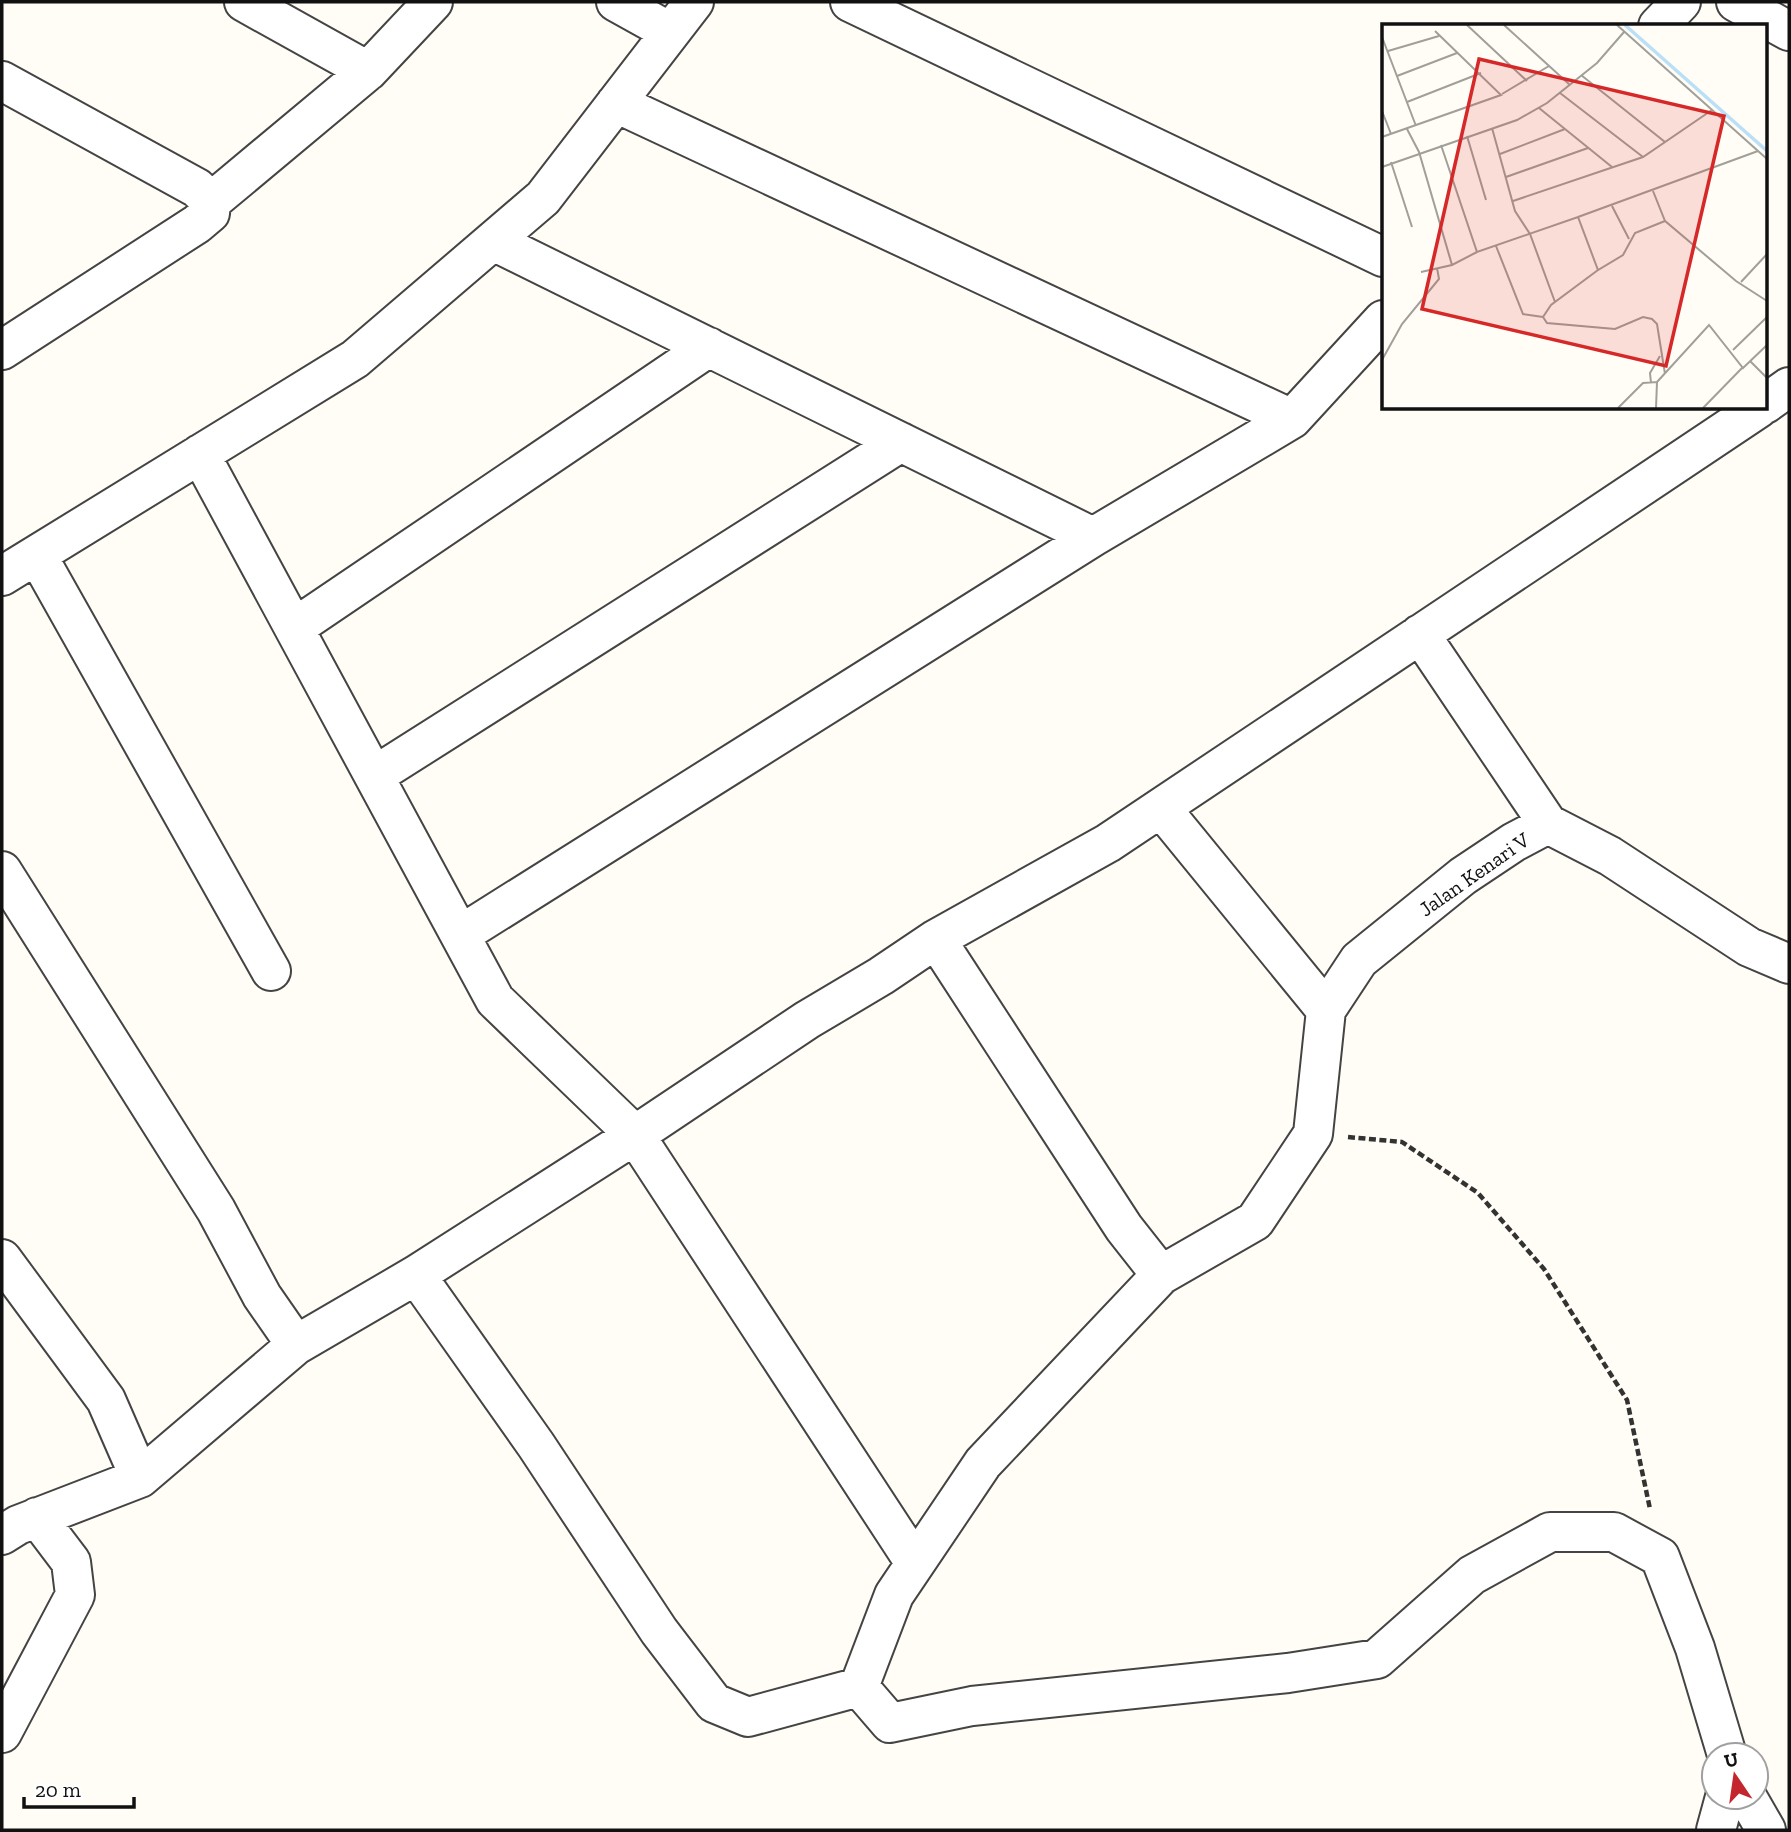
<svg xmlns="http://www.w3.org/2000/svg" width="1791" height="1832" font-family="'Zilla Slab',serif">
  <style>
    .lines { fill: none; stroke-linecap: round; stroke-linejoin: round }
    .minor-casing { stroke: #444; stroke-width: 42 }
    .path { stroke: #333; stroke-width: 4.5; stroke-dasharray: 7 3.5; stroke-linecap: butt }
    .minor { stroke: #fff; stroke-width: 38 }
    .labels { text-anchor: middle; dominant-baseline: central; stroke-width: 7; stroke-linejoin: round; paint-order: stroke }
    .street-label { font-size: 21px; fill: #111; stroke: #fff }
    .inset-river { fill: none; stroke: #b9e0f7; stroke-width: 3.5 }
    .inset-road { fill: none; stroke: #a09f9a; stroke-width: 2 }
    .view { fill: #d62828; fill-opacity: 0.15; stroke: #d62828; stroke-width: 3.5 }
    .inset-edge { fill: none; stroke: #111; stroke-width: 3.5 }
  </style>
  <rect width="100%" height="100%" fill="#fffdf5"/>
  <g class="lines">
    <defs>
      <path id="minor" d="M244,2L368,71
        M616,2L670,32
        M850,2L1383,257
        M1736,2L1789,31
        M1658,26L1681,2
        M2,81L197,188L211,202L210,213L197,224L2,350
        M616,103L1292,419
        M211,202L368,71L433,2
        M493,241L1093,537
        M1765,404L1789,387
        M200,454L495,1000L635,1135L915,1563
        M37,555L271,971
        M2,576L355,359L543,198L694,2
        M294,628L709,347
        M1420,634L1548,824
        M374,776L901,442
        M1161,808L1326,1010
        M2,871L216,1210L262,1296L296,1345L416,1275L635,1135L807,1020L881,976L936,939L1124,1228L1161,1275L1255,1221L1313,1134L1326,1010L1359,960L1463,876L1514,842L1548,824L1610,856L1749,947L1789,964
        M460,935L1093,537L1292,419L1383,320
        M936,939L1108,843L1759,408
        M2,1259L106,1400L140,1478
        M416,1275L536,1445L659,1631L714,1703L748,1717L859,1687
        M1161,1275L983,1463L894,1595L859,1687L890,1723L972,1706L1288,1673L1377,1659L1472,1575L1550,1532H1614L1660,1557L1695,1648L1727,1755
        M2,1535L18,1525L140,1478L296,1345
        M2,1733L75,1595L71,1562L37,1517
        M1747,1797L1766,1830
        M1716,1830L1725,1797"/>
    </defs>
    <!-- minor casing -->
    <use href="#minor" class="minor-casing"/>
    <!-- path -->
    <path class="path" d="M1348,1137L1402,1142L1478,1193L1544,1269L1627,1400L1650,1509"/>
    <!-- minor -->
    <use href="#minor" class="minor"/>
  </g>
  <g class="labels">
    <!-- street labels -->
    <g class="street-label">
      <text transform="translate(1474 874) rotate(-35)">Jalan Kenari V</text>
    </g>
  </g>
  <!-- overview -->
  <g transform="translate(1382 24)">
    <rect width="385" height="385" fill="#fffdf5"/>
    <path class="inset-river" d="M243,1L385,127"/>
    <path class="inset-road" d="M85,1L145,57M122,1L188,61M235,1L385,135M0,13L34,102M6,27L57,12M199,51L283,118M15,52L75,29M178,69L261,133M120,70L167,42M25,78L99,49M157,84L230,143M0,87L9,110M110,104L133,187L148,210L173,278M25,105L37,128L70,241M85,112L104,176M0,113L119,71L53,7M59,121L95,228L196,193L216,246L241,231L253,209L283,197L354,257L385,277M118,130L183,105M9,138L30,203M0,143L135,96L165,79L215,39L242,8M124,153L206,124M271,167L283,197M131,177L261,133L330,86M230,182L247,215M196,193L376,127M114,222L141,290L161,293M216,246L169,281L161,293L165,299L233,305L261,293L270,295L275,300L283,350M39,248L70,241L95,228M359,258L385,230M351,326L385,293M0,336L20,300L57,255L55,244M368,337L385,354M275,358L327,301L361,344L385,321M269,359L268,349L278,332M236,384L261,359L275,358L274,384M321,384L361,343"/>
    <path class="view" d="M97,35L342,92L284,342L40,285Z"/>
    <rect width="385" height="385" class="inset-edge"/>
  </g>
  <!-- border -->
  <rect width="1791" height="1832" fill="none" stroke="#111111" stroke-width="7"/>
  <!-- north arrow -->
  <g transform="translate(1735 1776) rotate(347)"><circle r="33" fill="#ffffff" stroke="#a0a0a0" stroke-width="2"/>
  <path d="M0-5L12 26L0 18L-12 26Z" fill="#c4262e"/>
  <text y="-10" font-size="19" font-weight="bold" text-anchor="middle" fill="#111111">U</text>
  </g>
  <!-- scale -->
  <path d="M24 1797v10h110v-10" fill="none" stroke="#111111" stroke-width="3.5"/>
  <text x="35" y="1797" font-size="21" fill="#111111" stroke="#ffffff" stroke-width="5" paint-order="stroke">20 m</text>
</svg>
